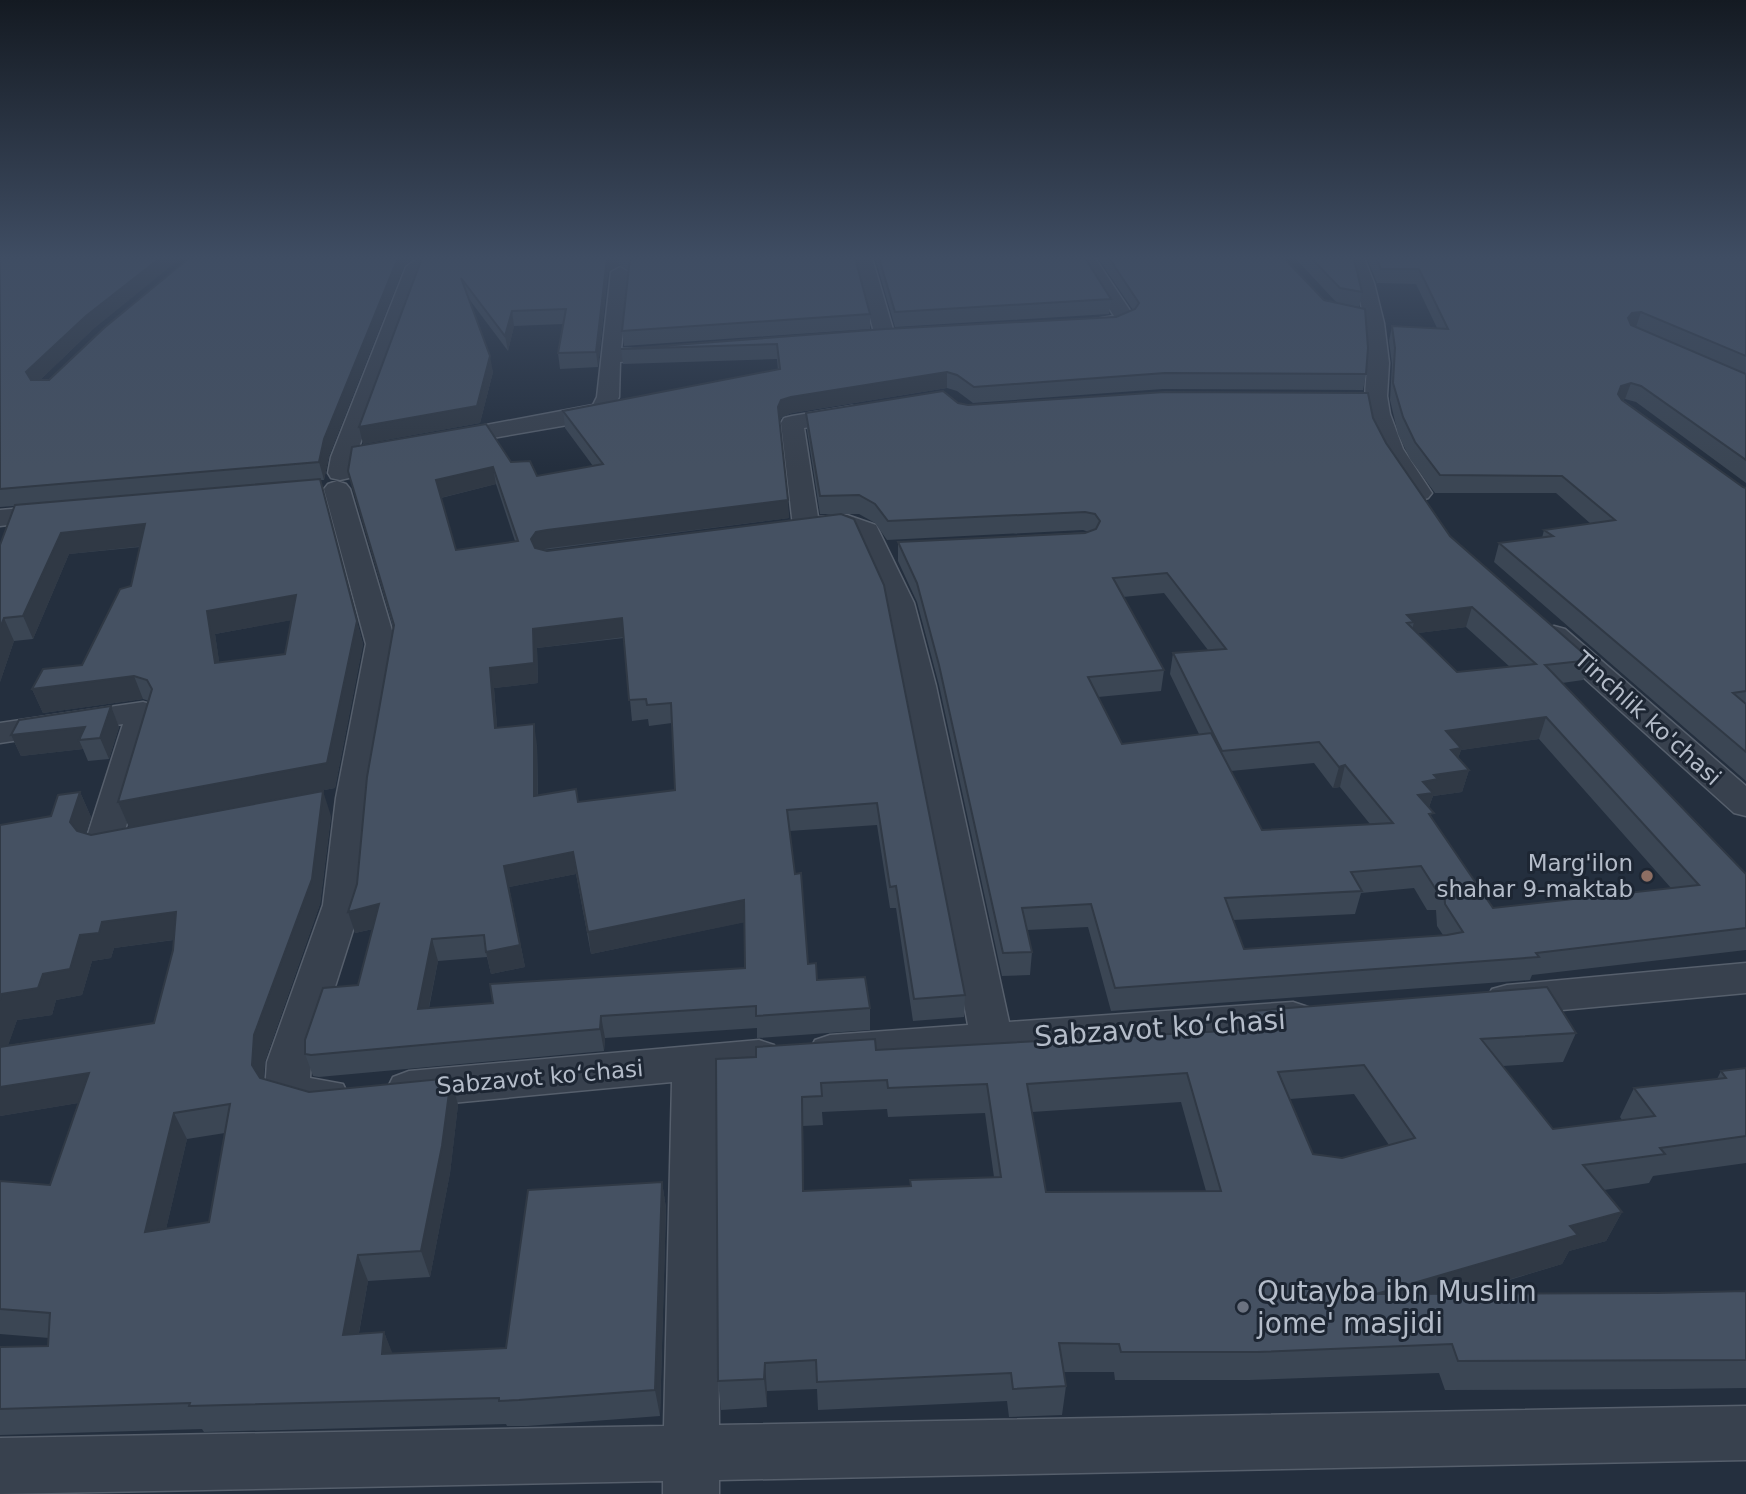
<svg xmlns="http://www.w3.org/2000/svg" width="1746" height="1494" font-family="'DejaVu Sans',sans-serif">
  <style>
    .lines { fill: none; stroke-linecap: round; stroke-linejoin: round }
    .minor-casing { stroke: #565f6c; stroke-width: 3 }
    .minor { fill: #38414e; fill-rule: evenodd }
    .wall { fill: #3b4654; fill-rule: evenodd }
    .shaded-wall { fill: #303945 }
    .building { fill: #455162; stroke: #303945; stroke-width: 2; fill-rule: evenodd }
    .education-dot { fill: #8d6e63; stroke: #1d2633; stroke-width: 2.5 }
    .worship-dot { fill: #6b7280; stroke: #1d2633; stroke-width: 2.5 }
    .labels { text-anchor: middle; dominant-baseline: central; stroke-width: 6; stroke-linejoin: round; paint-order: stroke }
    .street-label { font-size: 23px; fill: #b4bcc9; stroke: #1d2633 }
    .poi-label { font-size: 23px; fill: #b4bcc9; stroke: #1d2633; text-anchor: end }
    .near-street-label { font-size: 28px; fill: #b4bcc9; stroke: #1d2633 }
    .near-poi-label { font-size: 28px; fill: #b4bcc9; stroke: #1d2633; text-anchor: start }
  </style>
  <rect width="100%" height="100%" fill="#242f3e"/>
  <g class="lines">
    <defs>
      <path id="minor" d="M418,258H441L423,270L359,447L396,441L404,443L408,448L404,453L354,462L349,478L340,480L331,478L328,473L331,457L406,267Z
        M854,258H872L895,336L892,340H878L875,336Z
        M1077,258H1095L1135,318C1123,332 1095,335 1078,330L1075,326L1078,322L1114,316Z
        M1346,258H1364L1374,283L1384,323L1389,363L1387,396L1390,414L1403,449L1432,493L1428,498L1419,501L1410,498C1392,472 1373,444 1367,412C1363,396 1367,380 1367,364C1368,328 1360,291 1346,258Z
        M620,267L629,272L621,349L672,348L675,352L672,356L620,362L619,397L610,414L579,423L446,446L438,444L434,439L438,434L593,405L597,397L611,272Z
        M852,406L860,408L863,413L860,418L804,428L818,517L847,515L876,525L914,603L936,686L1009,1022L1293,1002L1308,1007L1314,1018L1308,1029L1293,1034L830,1069L815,1064L809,1052L815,1040L830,1035L968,1025L904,686L886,603L856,535C838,524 816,536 797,532L793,526L781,423L784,418L792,416Z
        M337,481L346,484L350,489L396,644L370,798L361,905L311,1062L310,1078L343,1084L349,1097L343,1110L319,1116L271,1102L265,1090L267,1062L323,905L336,798L366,644L324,489L328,484Z
        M56,505L65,508L69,513L65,518L0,526V510Z
        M1554,626L1565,629L1746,786V816L1734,813L1543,641L1539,635L1543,629Z
        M143,702L154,705L159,712L125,830L133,828L146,832L151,840L146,848C127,853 108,860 89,854L84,846L123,724L0,743V723Z
        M1746,963V993L1507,1015L1492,1011L1486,1000L1492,989L1507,985Z
        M759,1040L774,1045L781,1057L774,1069L759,1074L716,1078L719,1425L1746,1406V1460L719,1480V1494H663V1481L0,1494V1438L664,1426L672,1082L409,1107L393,1101L387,1089L393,1077L409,1071Z"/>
    </defs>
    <!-- minor casing -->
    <use href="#minor" class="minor-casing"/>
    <!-- minor -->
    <use href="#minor" class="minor"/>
  </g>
  <!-- wall -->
  <path class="wall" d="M0,258L91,331L40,380H49L404,266L329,456L324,480H320L363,644L335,788L129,827L118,802L149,701L143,699L43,713L32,689L82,665L131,586L140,547L69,554L33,639L14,641L0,682V545L14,506L0,507ZM291,620L285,654L219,662L215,634Z
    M422,258H855L870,314V329L624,346L622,331L629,271L619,265L608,272L598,367L560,369L558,353L563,324L514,326L508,351L469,299L493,372L480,423L363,444Z
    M875,258H1085L1111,299L1109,314L895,327Z
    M1098,258H1284L1366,374L1363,390L1163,389L973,403L957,391L947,388L792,413L782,417L779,421L789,518L543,550L547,551L841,514L965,995L964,1017L913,1021L896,908H890L877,825L789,831L808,964L817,980L870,1008V1030L757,1038V1028L605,1038L604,1051L319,1077L313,1076L305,1054L358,985L373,929L355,933L348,912L357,884L393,627L348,471L511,462L537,476L593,466L565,428L563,411L778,370L777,359L623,364L621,349L1116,317L1133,310ZM496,484L515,541L456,550L441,498ZM624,638L632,721L648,719L649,726L672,723L675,790L578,802L538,795L537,745L497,728L494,688L538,683L537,648ZM576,874L591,954L744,922L745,968L493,1003L429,1008L438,961L487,957L491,974L525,967L509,887Z
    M1295,258H1353L1362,292L1359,307L1337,303Z
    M1367,258H1746V483L1636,402L1625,399L1623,400L1743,487L1746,488V781L1494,562L1499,543L1542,538L1544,530L1591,524L1556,493H1435L1410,459L1398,434L1390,400L1392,364L1389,341L1392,326L1437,328L1416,284L1377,283ZM1635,327H1636L1719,363Z
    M958,403L968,405L1373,418L1386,443L1450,536L1591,660L1583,680L1562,683L1746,874V950L1532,975L1530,980L1111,1011L1088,927L1027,930L1032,952L1030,975L1002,976L939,685L917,602L898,561V542L1089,532L1083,530L887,540L875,523L859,514H820L807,430L806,413ZM1164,593L1208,650L1173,653L1170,674L1199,734L1122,744L1098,697L1161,691L1164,670L1123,597ZM1466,627L1510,667L1457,672L1418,633ZM1539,739L1671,888L1493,908L1432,819L1429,807L1433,796L1462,792L1469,770L1458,758L1461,750ZM1314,763L1333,788L1340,787L1370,824L1262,830L1231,771ZM1414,888L1427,910H1436L1437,926L1443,935L1244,949L1233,920L1355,914L1361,893Z
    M111,706L119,727L109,759L88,761L83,749L21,756L11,735Z
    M80,792L91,817L86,834L91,835L331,816L320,904L265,1061L263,1079L309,1092L451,1078L458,1105L450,1173L430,1277L368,1281L359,1333L384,1332L392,1354L506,1348L662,1182L666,1208L660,1416L527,1426H507L506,1424L204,1432L202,1429L0,1435V1347L48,1346L49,1338L0,1334V1181L50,1185L78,1103L0,1116V825L51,816ZM174,940L173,950L154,1023L8,1045L17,1020L52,1015L56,1000L82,995L92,961L111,958L114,948ZM225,1133L209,1222L166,1229L187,1139Z
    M1253,1011L1576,1033L1563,1062L1503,1066L1553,1129L1622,1120L1620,1117L1634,1088L1717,1079L1721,1071L1746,1068V1163L1653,1176L1649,1183L1604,1190L1622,1212L1606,1241L1569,1251L1562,1264L1463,1294L1657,1293L1746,1291V1388L1671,1389L1445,1390L1439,1373L1249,1380H1115L1114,1372H1064L1066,1386L1062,1415L1009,1417L1007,1401L818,1410L817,1389L767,1391V1407L721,1410L718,1381L756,1057L1248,1029ZM1354,1094L1389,1145L1342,1158L1313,1154L1290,1099ZM1181,1102L1206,1191L1046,1192L1032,1112ZM887,1109L888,1117L985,1113L994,1177L910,1186L804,1191L803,1126L823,1125L822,1112Z"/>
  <!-- shaded-wall -->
  <path class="shaded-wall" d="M160,258H181L91,331L32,388L26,372L86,316Z
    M398,258H414L404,266L329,456L324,480L319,462L324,439Z
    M607,258H618L619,265L608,272L598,367L596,352Z
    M512,311L514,326L508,351L505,336Z
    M1641,312L1636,327L1627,328L1628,318L1632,313Z
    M490,356L493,372L480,423L363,444L359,427Z
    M947,372V388L792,413L782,417L778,423V407L781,400L791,397Z
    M1631,383L1625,399L1616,403L1621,386Z
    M493,467L496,484L440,498L436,480Z
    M788,500L789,518L550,548L539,550L534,558L531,539L536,532Z
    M145,524L153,545L69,554L33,639L23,616L61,533Z
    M296,595L303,618L215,634L223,686L215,663L207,611Z
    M1472,607L1466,627L1411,634L1414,622L1407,615Z
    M4,618L14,641L0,682V628Z
    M622,618L624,637L537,648L538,683L494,688L499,749L495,728L490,668L533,629Z
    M357,621L363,644L335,788L129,827L118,802Z
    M134,676L143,699L43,713L32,689Z
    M111,706L119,727L109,759L100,738Z
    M1546,717L1539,739L1461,750L1454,770L1446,731Z
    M534,724L537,745L538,817L534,796Z
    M85,727L79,740L83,749L21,756L11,735Z
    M1345,765L1340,787L1333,788L1339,767Z
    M1469,770L1462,792L1433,796L1426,815L1412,817L1423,782L1434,775Z
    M323,791L331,816L320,904L265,1061L263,1091L252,1065L254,1035Z
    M80,792L91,817L82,847L70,822Z
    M573,852L576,874L509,887L525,967L491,974L486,952L504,866Z
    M744,900L746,922L591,954L588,932Z
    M379,904L386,926L355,933L348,912Z
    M176,912L187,938L114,948L111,958L92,961L82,995L56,1000L52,1015L17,1020L0,1069V1000L2,994L43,974L80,935L102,922Z
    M432,939L438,961L424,1031L418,1009Z
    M601,1016L605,1038L604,1051L600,1029Z
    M89,1073L102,1099L0,1116V1087Z
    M451,1078L458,1105L450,1173L430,1277L421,1251Z
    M802,1097L803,1126L804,1220L803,1191Z
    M174,1113L187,1139L159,1259L145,1232Z
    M662,1182L666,1208L660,1416L655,1390Z
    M1622,1212L1606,1241L1569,1251L1562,1264L1365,1322L1376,1294L1570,1226Z
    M358,1255L368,1281L354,1360L343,1335Z
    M384,1332L394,1357L382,1354Z
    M765,1363L767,1391V1407L764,1379Z"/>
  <!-- building -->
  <path class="building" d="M0,258H160L86,316L26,372L31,380H49L104,328L189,258H398L324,439L319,462L0,489Z
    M422,258H607L596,352L558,353L566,309L512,311L505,336L461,278L490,356L477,406L359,427Z
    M630,258H855L870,314L622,331Z
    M879,258H1085L1111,299L895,312Z
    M1109,258H1284L1324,300L1365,309L1368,348L1366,374L1165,373L974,387L957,375L947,372L791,397L781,400L778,407L788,500L547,530L536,532L531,539L535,548L547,551L841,514L854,519L884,585L965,995L914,999L896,886L890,887L877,803L787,810L795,874L801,873L808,964L816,963L817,980L865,977L870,1008L756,1016V1006L601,1016L600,1029L311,1055L305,1054V1040L323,988L358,985L379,904L348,912L357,884L367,777L394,625L348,471L352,447L486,424L511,462L530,461L537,476L603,464L563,411L780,369L777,344L621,349L885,329L1116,317L1135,309L1139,303ZM493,467L518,541L456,550L436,480ZM622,618L629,700L646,699L647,705L671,703L675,790L578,802L576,789L534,796V724L495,728L490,668L534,663L533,629ZM573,852L588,932L744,900L745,968L490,984L493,1003L418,1009L432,939L484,935L486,952L520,945L504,866Z
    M1311,258H1353L1356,267L1362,292L1340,288Z
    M1376,258H1737L1746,262V356L1641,312L1632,313L1628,318L1631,325L1746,374V460L1641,386L1631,383L1621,386L1618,394L1622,400L1743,487L1746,488V691L1733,693L1746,704V752L1499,543L1553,536L1544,530L1615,520L1562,476L1440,475L1415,442L1403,417L1393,383L1395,348L1392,326L1448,329L1419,269H1381Z
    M943,391L958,403L968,405L1165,392L1368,393L1373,418L1386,443L1450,536L1591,660L1545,665L1746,874V928L1536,953L1539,957L1115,988L1091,904L1022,908L1032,952L1003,953L939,665L917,583L898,542L1085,533L1096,529L1100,521L1095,514L1085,512L888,521L875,504L859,495L820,496L806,413ZM1167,573L1226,649L1173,653L1222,751L1319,742L1339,767L1345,765L1393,823L1262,830L1211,733L1122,744L1088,677L1164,670L1113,578ZM1472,607L1536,664L1457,672L1407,623L1414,622L1407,615ZM1546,717L1699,885L1493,908L1429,814L1434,813L1418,795L1433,793L1423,782L1438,779L1434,775L1469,770L1451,750L1461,748L1446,731ZM1421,866L1435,888L1444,887L1445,904L1463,932L1447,935L1244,949L1225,898L1362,891L1351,872Z
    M320,479L357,621L327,763L118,802L152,689L147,680L134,676L32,689L43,669L82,665L120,589L131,586L145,524L61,533L23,616L4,618L0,628V545L15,505ZM296,595L285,654L215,663L207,611Z
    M111,706L100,738L79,740L85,727L11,735L19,720Z
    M323,791L312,879L254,1035L252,1065L260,1078L309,1092L451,1078L442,1146L421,1251L358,1255L343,1335L384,1332L382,1354L506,1348L528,1190L662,1182L655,1390L519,1400L499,1401V1398L189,1406L190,1403L0,1409V1347L48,1346L50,1313L0,1309V1181L50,1185L89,1073L0,1087V1047L154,1023L173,950L176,912L102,922L99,933L80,935L70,969L43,974L38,988L2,994L0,1000V825L51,816L58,795L80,792L70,822L77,831L91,835ZM230,1104L209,1222L145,1232L174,1113Z
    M1547,987L1576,1033L1481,1039L1553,1129L1655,1116L1634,1088L1726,1078L1721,1071L1746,1068V1136L1660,1148L1665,1154L1583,1165L1622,1212L1570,1226L1578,1235L1376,1294L1657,1293L1746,1291V1360L1458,1361L1452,1344L1257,1352H1121L1119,1344L1059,1343L1066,1386L1013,1389L1011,1373L817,1382L816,1360L765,1363L764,1379L718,1381L716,1059L756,1057V1047L875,1039L876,1050L1260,1029L1253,1011ZM1364,1065L1415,1138L1342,1158L1313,1154L1278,1072ZM1187,1073L1221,1191L1046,1192L1027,1084ZM887,1080L888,1088L987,1084L1001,1177L910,1180L911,1186L803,1191L802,1097L822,1096L821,1083Z"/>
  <!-- sky -->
  <linearGradient id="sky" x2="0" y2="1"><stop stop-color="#141a22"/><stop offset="0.55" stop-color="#3f4d63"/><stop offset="1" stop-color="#3f4d63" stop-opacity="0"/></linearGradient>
  <rect width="1746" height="468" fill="url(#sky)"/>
  <!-- markers -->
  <circle class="education-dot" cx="1647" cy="876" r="7"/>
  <circle class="worship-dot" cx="1243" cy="1307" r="7"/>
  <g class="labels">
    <!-- street labels -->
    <g class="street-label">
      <text transform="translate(1648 718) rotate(42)">Tinchlik ko'chasi</text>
      <text transform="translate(540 1077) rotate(-5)">Sabzavot koʻchasi</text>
    </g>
    <!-- poi labels -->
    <g class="poi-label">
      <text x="1633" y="863">Marg'ilon<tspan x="1633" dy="26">shahar 9-maktab</tspan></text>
    </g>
    <!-- near-street labels -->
    <g class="near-street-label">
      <text transform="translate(1160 1028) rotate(-4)">Sabzavot koʻchasi</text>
    </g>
    <!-- near-poi labels -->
    <g class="near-poi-label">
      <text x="1257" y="1291">Qutayba ibn Muslim<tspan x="1257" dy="32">jome' masjidi</tspan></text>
    </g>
  </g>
</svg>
